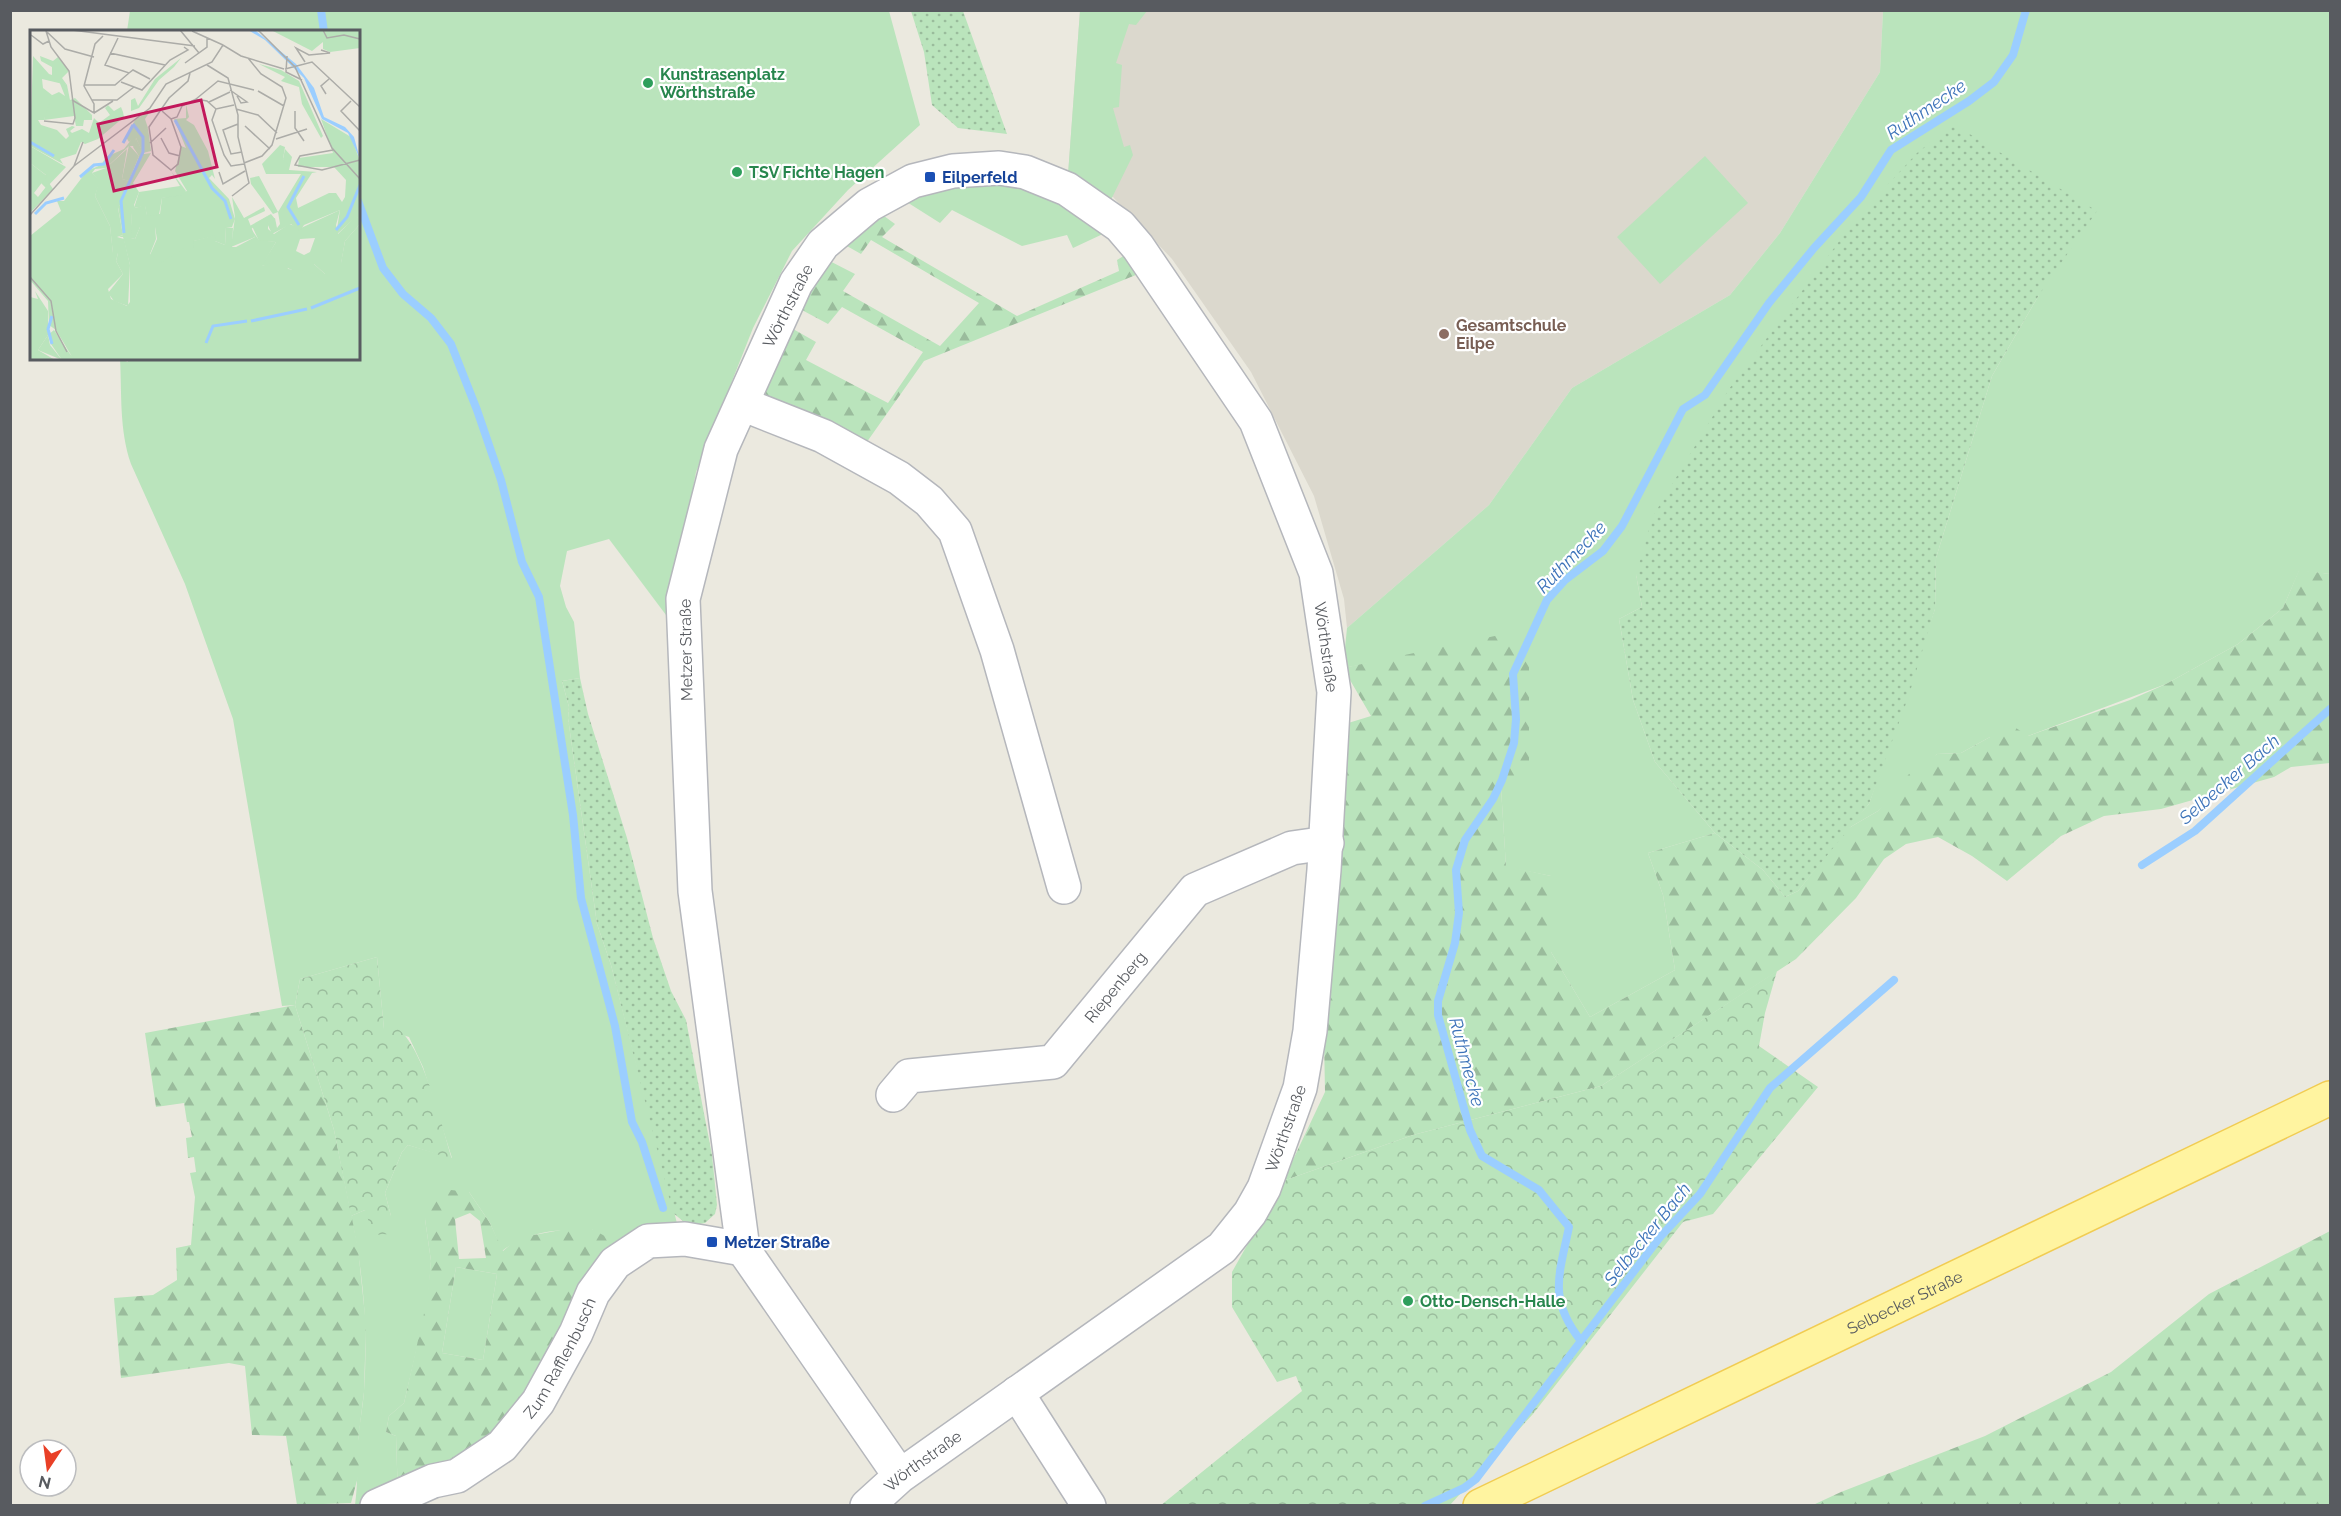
<svg xmlns="http://www.w3.org/2000/svg" width="2341" height="1516" font-family="Raleway,sans-serif">
  <style>
    .education { fill: #dbd8cd }
    .grass { fill: #bae4bc }
    .forest { fill: url(#forest-firs); fill-rule: evenodd }
    .park { fill: url(#park-crowns) }
    .garden { fill: url(#garden-dots) }
    .lines { fill: none; stroke-linecap: round; stroke-linejoin: round }
    .stream { stroke: #9bceff; stroke-width: 8 }
    .minor-casing { stroke: #b5b7bc; stroke-width: 36 }
    .major-casing { stroke: #f1cc52; stroke-width: 36 }
    .minor { stroke: #fff; stroke-width: 33 }
    .major { stroke: #fff4a0; stroke-width: 33 }
    .leisure-dot { fill: #2e9e5b; stroke: #fff; stroke-width: 2 }
    .transit-dot { fill: #1a4fb4; stroke: #fff; stroke-width: 2 }
    .education-dot { fill: #8d6e63; stroke: #fff; stroke-width: 2 }
    .labels { text-anchor: middle; dominant-baseline: central; stroke-width: 4.5; stroke-linejoin: round; paint-order: stroke }
    .leisure-label { font-size: 16px; font-weight: bold; fill: #27864d; stroke: #fff; text-anchor: start }
    .transit-label { font-size: 16px; font-weight: bold; fill: #164399; stroke: #fff; text-anchor: start }
    .street-label { font-size: 16px; fill: #585b60; stroke: #fff }
    .education-label { font-size: 16px; font-weight: bold; fill: #785e54; stroke: #fff; text-anchor: start }
    .water-label { font-size: 18px; font-style: italic; fill: #3d73b9; stroke: #fff }
    .inset-river { fill: none; stroke: #9bceff; stroke-width: 3 }
    .inset-road { fill: none; stroke: #acaca8; stroke-width: 1.5 }
    .view { fill: #c2185b; fill-opacity: 0.15; stroke: #c2185b; stroke-width: 3 }
    .inset-edge { fill: none; stroke: #585b60; stroke-width: 3 }
  </style>
  <defs>
    <pattern id="forest-firs" width="22" height="20" patternUnits="userSpaceOnUse" patternTransform="scale(1.5)"><rect width="22" height="20" fill="#bae4bc"/><path d="M5 1l3.5 6h-7zM16 11l3.5 6h-7z" fill="#9abc9c"/></pattern>
    <pattern id="park-crowns" width="20" height="18" patternUnits="userSpaceOnUse" patternTransform="scale(1.5)"><rect width="20" height="18" fill="#bae4bc"/><path d="M2 6a3 3 0 1 1 6 0M12 15a3 3 0 1 1 6 0" fill="none" stroke="#9abc9c"/></pattern>
    <pattern id="garden-dots" width="8" height="8" patternUnits="userSpaceOnUse" patternTransform="scale(1.5)"><rect width="8" height="8" fill="#bae4bc"/><path d="M2 2h.1M6 6h.1" fill="none" stroke="#9abc9c" stroke-width="1.8" stroke-linecap="round"/></pattern>
  </defs>
  <rect width="100%" height="100%" fill="#ebe9df"/>
  <!-- education -->
  <path class="education" d="M1080,11H1883L1880,72L1780,233L1730,295L1572,388L1489,505L1347,628L1344,599L1314,496L1251,372L1172,259L1113,197L1067,189Z"/>
  <!-- grass -->
  <path class="grass" d="M130,11H889L920,125L848,190L792,251L753,328L696,472L669,619L609,539L567,551L560,586L566,607L574,622L580,678L562,681L569,707L568,718L597,924L611,965L681,1239L615,1263L592,1229C560,1229 528,1231 502,1251L490,1223L469,1192L425,1219L431,1261L428,1300L404,1403L389,1416L386,1432L396,1436L398,1498L377,1505H355C358,1484 357,1463 358,1441C359,1424 363,1408 364,1391C368,1332 364,1274 351,1216L365,1210L391,1216L385,1193L402,1152L408,1145L452,1158L423,1067L409,1037L384,1029L377,957L300,979L295,1005L282,1006L233,719L185,584L131,464C119,429 122,394 120,359L128,362V358H358V32L127,31Z
    M1080,11H1147L1136,25L1129,24L1116,63L1122,65L1119,107L1113,108L1124,147L1130,145L1133,155L1104,214L1120,226L1073,248L1067,235L1022,246L952,210L940,223L891,192L953,171L1067,188Z
    M1883,11H2330V574L2299,571L2283,608L2238,644L2166,684L2028,736L1990,737L1961,753L1937,754L1878,811L1847,829L1869,804L1935,609L1936,558L1992,376L2039,295L1636,575L1642,607L1619,619L1633,700L1655,762L1715,833L1648,853L1663,895L1675,970L1590,1017L1551,952V876L1506,867L1501,788L1403,657L1343,668L1347,628L1489,505L1572,388L1730,295L1780,233L1880,72Z
    M1705,156L1748,203L1660,284L1617,237Z
    M456,1267L497,1274L483,1360L442,1353Z"/>
  <!-- forest -->
  <path class="forest" d="M869,205L895,224L882,237L1017,316L1119,271L1117,260L1138,247L1153,268L924,361L857,456L742,404L779,321L816,342L806,360L888,403L923,352L842,307L828,324L787,302L816,254L855,274L843,291L940,346L979,303L871,240L861,254L831,237Z
    M2299,570L2330,574V763L2291,767L2274,777L2161,809L2104,816L2061,836L2007,881L1972,856L1938,837L1906,844L1884,859L1856,898L1796,959L1601,1086L1413,1135L1283,1181L1325,1092L1323,985L1345,724L1371,716L1343,668L1509,633L1529,658V765L1501,788L1506,866L1551,876V952L1590,1017L1675,970L1663,895L1648,853L1715,833L1763,870L1785,897L1798,891L1847,829L1878,811L1909,774L1937,754L1961,753L1990,737L2016,728L2028,736L2130,700L2166,684L2238,644L2283,608Z
    M295,1005L334,1130L358,1248L366,1325L364,1392L358,1441L359,1473L351,1503L297,1505L286,1436L252,1435L245,1366L229,1363L121,1378L114,1298L153,1295L177,1280L176,1248L191,1245L195,1197L190,1173L196,1172L194,1157L188,1158L186,1138L192,1137L189,1122H187L184,1103L156,1107L145,1033Z
    M451,1190L469,1192L490,1223L503,1251L518,1238L566,1229H592L612,1240L615,1263L538,1402L398,1498L396,1436L386,1432L389,1416L404,1403L427,1300L431,1261L425,1219L431,1199ZM470,1213L480,1221L486,1258L459,1259L455,1219ZM456,1267L497,1274L483,1360L442,1353Z
    M2330,1231V1505H1813L1841,1492L1985,1436L2111,1372L2209,1294Z"/>
  <!-- park -->
  <path class="park" d="M377,957L384,1029L394,1027C421,1037 443,1130 452,1159L408,1145L402,1152L385,1193L391,1216L390,1234L373,1235L365,1210L351,1216L334,1130L295,1005L300,979Z
    M1777,971L1765,1013L1759,1046L1818,1087L1713,1214L1683,1222L1533,1414L1450,1505L1160,1506L1302,1391L1296,1376L1277,1382L1232,1307V1272L1283,1181L1413,1135L1601,1086Z"/>
  <!-- garden -->
  <path class="garden" d="M911,11H963L1007,134L958,128L932,105L924,52Z
    M1953,124L2097,211L2039,295L1992,376L1936,558L1935,609L1908,698L1869,804L1798,891L1785,897L1763,870L1715,833L1655,762L1633,700L1619,619L1642,607L1636,575L1652,518L1729,389L1855,220L1917,153Z
    M580,678L588,714L627,838L653,938L671,991L686,1020L712,1155L717,1205L715,1214L705,1223L689,1226L673,1213L611,965L597,924L568,718L569,707L562,681Z"/>
  <g class="lines">
    <!-- stream -->
    <path class="stream" d="M321,10L324,32
      M358,201L383,268L403,294L431,318L451,344L477,410L501,480L522,562L539,597L573,815L581,898L615,1026L632,1122L642,1142L663,1208
      M2142,865L2195,831L2330,709
      M1581,1341C1548,1299 1559,1276 1569,1227L1539,1190L1482,1156L1470,1130L1438,1015V1001L1455,943L1459,913L1456,870L1465,840L1493,799L1502,780L1514,743L1516,719L1513,674L1547,600L1565,580L1603,551L1622,526L1683,409L1705,395L1769,303L1814,248L1861,197L1891,150L1969,101L1994,82L2013,55L2026,10
      M1425,1506L1464,1488L1476,1479L1660,1237L1700,1194L1770,1088L1894,980"/>
    <defs>
      <g id="minor">
        <path d="M742,404L823,436L899,478L929,501L955,531L997,650L1064,887"/>
        <path id="s1" d="M893,1095L909,1076L1053,1062L1195,890L1292,848L1327,843"/>
        <path d="M1017,1393L1089,1506"/>
        <path id="s2" d="M377,1506L433,1481L457,1476L502,1446L538,1402L576,1333L593,1293L615,1263L648,1241L685,1239L743,1249"/>
        <path id="s3" d="M867,1506L900,1476L1222,1248L1250,1213L1264,1188L1300,1088L1310,1031L1324,870L1334,692L1316,573L1256,421L1138,247L1120,226L1067,189L1025,172L999,168L953,171L913,181L869,205L823,244L796,283L721,449L683,599L695,891L743,1249L900,1476"/>
      </g>
      <g id="major">
        <path id="s4" d="M1480,1506L2330,1098"/>
      </g>
    </defs>
    <!-- minor casing -->
    <use href="#minor" class="minor-casing"/>
    <!-- major casing -->
    <use href="#major" class="major-casing"/>
    <!-- minor -->
    <use href="#minor" class="minor"/>
    <!-- major -->
    <use href="#major" class="major"/>
  </g>
  <!-- markers -->
  <g class="leisure-dot">
    <circle cx="648" cy="83" r="6"/>
    <circle cx="737" cy="172" r="6"/>
    <circle cx="1408" cy="1301" r="6"/>
  </g>
  <g class="transit-dot">
    <rect x="924" y="171" width="12" height="12" rx="3"/>
    <rect x="706" y="1236" width="12" height="12" rx="3"/>
  </g>
  <circle class="education-dot" cx="1444" cy="334" r="6"/>
  <g class="labels">
    <!-- leisure labels -->
    <g class="leisure-label">
      <text x="660" y="74">Kunstrasenplatz<tspan x="660" dy="18">Wörthstraße</tspan></text>
      <text x="749" y="172">TSV Fichte Hagen</text>
      <text x="1420" y="1301">Otto-Densch-Halle</text>
    </g>
    <!-- transit labels -->
    <g class="transit-label">
      <text x="942" y="177">Eilperfeld</text>
      <text x="724" y="1242">Metzer Straße</text>
    </g>
    <!-- street labels -->
    <g class="street-label">
      <text transform="translate(788 306) rotate(-63)">Wörthstraße</text>
      <text transform="translate(1326 647) rotate(82)">Wörthstraße</text>
      <text transform="translate(686 650) rotate(-91)">Metzer Straße</text>
      <text stroke="none"><textPath href="#s1" startOffset="267">Riepenberg</textPath></text>
      <text stroke="none"><textPath href="#s3" startOffset="576">Wörthstraße</textPath></text>
      <text stroke="none"><textPath href="#s4" startOffset="471">Selbecker Straße</textPath></text>
      <text stroke="none"><textPath href="#s2" startOffset="246">Zum Rafflenbusch</textPath></text>
      <text stroke="none"><textPath href="#s3" startOffset="72">Wörthstraße</textPath></text>
    </g>
    <!-- education labels -->
    <g class="education-label">
      <text x="1456" y="325">Gesamtschule<tspan x="1456" dy="18">Eilpe</tspan></text>
    </g>
    <!-- water labels -->
    <g class="water-label">
      <text transform="translate(1926 109) rotate(-34)">Ruthmecke</text>
      <text transform="translate(1571 557) rotate(-46)">Ruthmecke</text>
      <text transform="translate(2229 779) rotate(-41)">Selbecker Bach</text>
      <text transform="translate(1467 1062) rotate(75)">Ruthmecke</text>
      <text transform="translate(1647 1234) rotate(-51)">Selbecker Bach</text>
    </g>
  </g>
  <!-- overview -->
  <g transform="translate(30 30)">
    <rect width="330" height="330" fill="#ebe9df"/>
    <path d="M151,28L144,37L129,50L109,78L101,81V70L105,68L108,76L125,49ZM29,51L37,55L40,70L45,68L62,85V90H54L53,96H46L44,86L14,90L18,67L29,62L35,66ZM156,74L159,87L156,90L164,95L178,121L185,149L182,145L179,148L199,169L205,189L202,197H196L195,215L185,211V206L164,211V218L130,234L120,225L127,209L125,197H110L105,209L100,208L102,184L91,174L88,178L93,205L87,207L94,209L100,235L98,276L84,271L78,263L93,244L86,231L88,223L83,224L80,196L65,166L69,151L62,143L76,138L97,119L92,149L100,151L109,126L103,117L106,108L114,124L121,123L103,153L109,162L104,175L105,178L115,175L117,185L130,184L132,168L157,161L145,141L151,116L156,118L144,89L156,88ZM0,116L36,137L16,158L11,153L16,145L0,133ZM310,180L306,195L308,204L326,186L330,189V194L315,211L311,234H284L296,245L267,242L255,237V233L231,236L246,212L229,211L222,196L241,184L245,189L238,193V199L244,204L259,194L271,198ZM285,208L280,222L274,225L266,221L270,209ZM5,261L18,281V305L8,320L25,330H0V267L8,269Z" fill="#bae4bc" fill-rule="evenodd"/>
    <path d="M3,26L19,44L22,45V37L11,31L10,26L23,31L28,27L39,41L32,48L37,55L12,49L13,58L22,65L14,90H8L11,95L27,100L36,109L39,106L36,99L42,96L45,97L40,101L42,103L52,99L59,103L64,88L69,93L80,85L75,78L78,75L84,81L91,77L93,82L94,87L68,109L55,114L51,112L46,124L30,129L33,134L0,116ZM229,34L251,40L269,51L293,106L291,108L272,74L269,57L251,51L255,47ZM291,89L321,107L330,131V189L326,187L306,205L310,180L274,195L270,201L261,194L242,204L237,193L245,188L247,198L250,194L248,182L271,144H257L253,129L255,119L262,127L259,140L287,142L282,143L266,168L268,178L299,163H306L312,172L315,167L316,150L304,137H268L269,128L303,123ZM118,98L121,121L113,123L106,108L105,116H99L76,138L65,139L62,143L70,151L65,166L80,196L83,223H88L86,231L93,244L78,259L81,269L97,276L100,272V235L93,207H89L93,205L88,177L94,172L102,182L101,208L105,209L110,197H125L126,209L120,224L130,233L154,218H164L163,211L186,205L185,211L195,215L196,197L203,198L202,217H206L225,207L218,197L241,184L221,199L229,210L246,212L232,236L255,228L258,239L295,244L283,233H311L315,211L330,194V330H44L26,300L19,295L18,271L0,250V206L31,181L27,171H34L57,141L71,135L76,127L94,119L105,105ZM0,133L17,146L4,163L8,167L19,153L23,159L0,183ZM18,305L20,315L32,330L8,320Z" fill="#bae4bc"/>
    <path d="M241,0H330V18L300,22L293,19V12L282,21ZM121,80L115,89L118,98L99,112L96,107L105,90ZM24,300L40,324L47,330H32L21,314L18,305Z" fill="#bae4bc"/>
    <path d="M99,115L109,126L99,151L92,149ZM250,115L255,117L253,129L258,135L257,144H236L232,134ZM141,141L156,161L153,165L132,168L129,185L117,186L115,176L104,178L109,162L150,156ZM229,146L248,182L243,184L221,154L220,148ZM202,167L214,188L234,177L235,181L218,189L225,207L201,217L205,187Z" fill="#bae4bc"/>
    <path d="M218,0L226,1L266,34L284,58L294,87L315,97L324,107L330,129L318,103L292,89L274,48L235,10Z" fill="#9bceff"/>
    <path class="inset-river" d="M145,90L182,158L195,171L201,189M0,112L24,126M93,113L103,95M50,147L64,135L74,134L84,120M5,184L16,173L34,168M269,195L258,177L274,146M306,200L317,187L330,155M94,203L91,171L113,122V107L103,94M281,278L330,258M22,286L18,299L22,314M221,291L277,279M176,313L183,296L217,291"/>
    <path class="inset-road" d="M42,0L165,16M150,0L169,23M228,0L265,37L302,118L330,149M293,0L297,8L314,5L330,9M162,1L193,15M17,2L35,19L64,27M1,5L13,14L19,11M88,8L75,35L99,43L103,40L120,49M80,23L135,35M257,26L256,42L272,50M275,32L266,18L279,25L300,23L291,20M155,33L177,17V8M177,35L198,48L208,85V107L219,153L202,166M255,39L282,32L330,77M91,52L112,60L140,30L158,20L154,17M54,55H85L99,43M200,60L217,72L211,73L207,66M228,61L254,76M296,64L291,56L299,49M166,69L188,51L224,60M42,70L64,83V74L54,56L65,14L73,6M62,70H87L104,57M321,71L311,81L330,101M179,72L200,62M186,79L182,90L194,125L201,136L214,134M206,79L228,85L247,103M132,81L141,89L151,117L148,134L141,140L123,125L119,97L139,68L158,51L160,43M265,81V98L274,111M64,83L83,71M141,89L147,87L152,76L166,69L177,71L186,79L204,75M14,91L43,94L45,88L39,41L21,17L16,1M208,94L193,100L201,124L212,122M215,96L240,119M131,108L139,123L150,126M246,109L277,99M120,113L136,98M303,120L270,126L265,135L292,140L330,130M214,133L232,126L242,115L256,68L252,57L231,44L218,28M44,136L53,112M189,142L193,154L215,141M0,185L44,136L120,78L136,54L182,32L193,15L211,26L254,39M0,247L21,271L26,301L37,322"/>
    <path class="view" d="M171,70L187,137L84,161L68,94Z"/>
    <rect width="330" height="330" class="inset-edge"/>
  </g>
  <!-- border -->
  <rect width="2341" height="1516" fill="none" stroke="#585b60" stroke-width="24"/>
  <!-- north arrow -->
  <g transform="translate(48 1468) rotate(193)"><circle r="28" fill="#ffffff" stroke="#bcbdbf" stroke-width="1.5"/>
  <path d="M0-4.5L10 22L0 15L-10 22Z" fill="#e94027"/>
  <text y="-9" font-size="16" font-weight="bold" text-anchor="middle" fill="#585b60">N</text>
  </g>
</svg>
